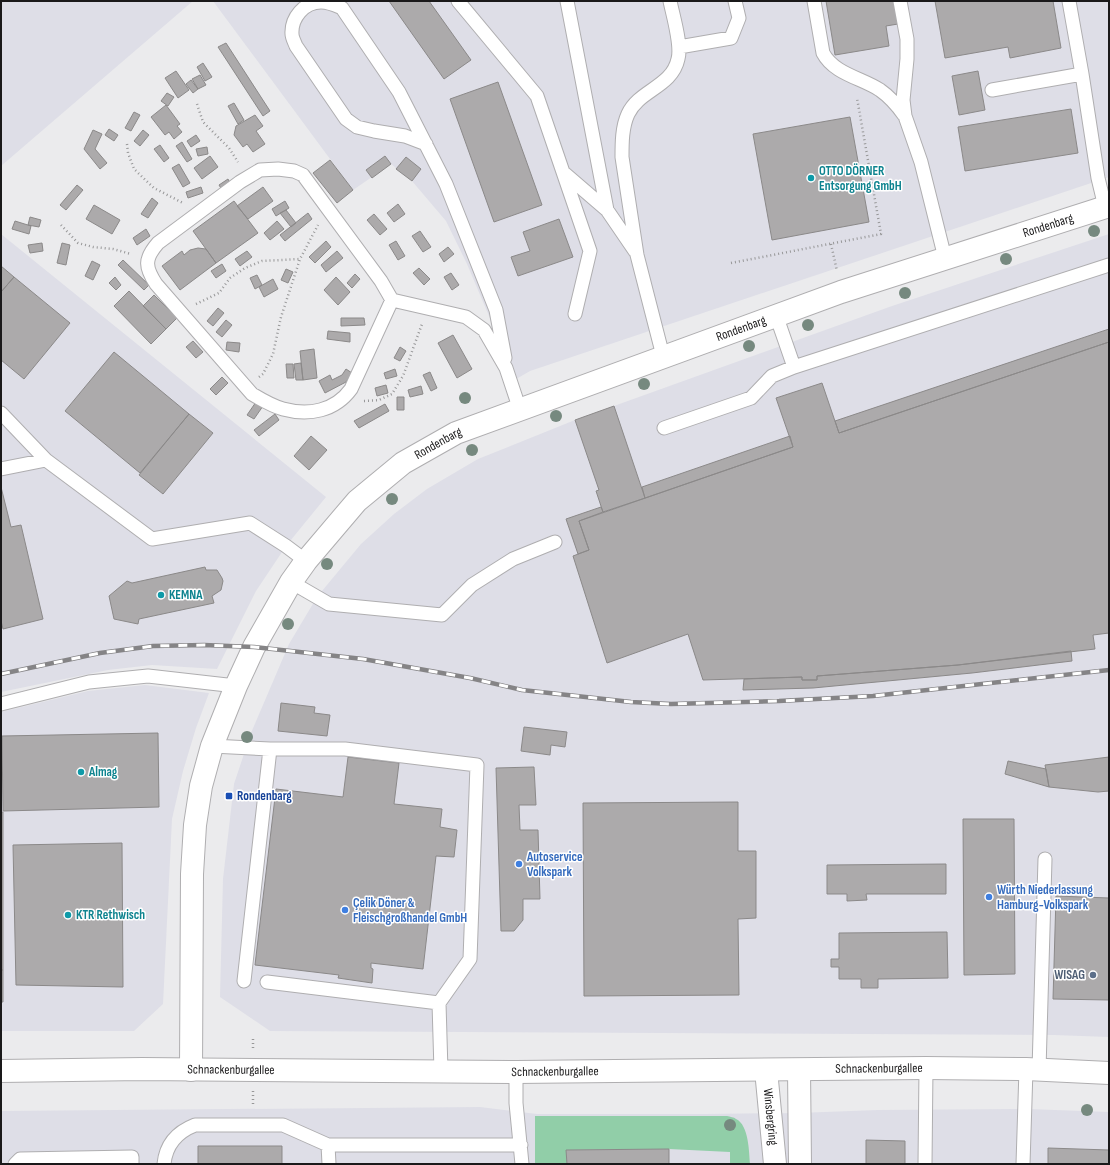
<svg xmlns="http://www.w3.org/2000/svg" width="1110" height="1165" font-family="'Sofia Sans Condensed',sans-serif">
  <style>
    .built { fill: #dedee7 }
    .green { fill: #91cea8 }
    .building { fill: #acaaab; stroke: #8b8989 }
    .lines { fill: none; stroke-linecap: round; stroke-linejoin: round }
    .service-casing { stroke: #afaeb0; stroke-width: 15 }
    .minor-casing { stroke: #afaeb0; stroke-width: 24 }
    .secondary-casing { stroke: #afaeb0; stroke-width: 24 }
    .path { stroke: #979798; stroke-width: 2.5; stroke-dasharray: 1 3; stroke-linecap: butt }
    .service { stroke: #fff; stroke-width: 13 }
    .minor { stroke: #fff; stroke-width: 22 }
    .secondary { stroke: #fff; stroke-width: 22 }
    .rail-casing { stroke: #858486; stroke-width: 4.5 }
    .rail { stroke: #fff; stroke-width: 3; stroke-dasharray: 9; stroke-linecap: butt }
    .tree { fill: #76897f }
    .culture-dot { fill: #0f9aa8; stroke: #fff; stroke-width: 1.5 }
    .transit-dot { fill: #1a4fb4; stroke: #fff; stroke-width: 1.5 }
    .shop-dot { fill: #3f7fe0; stroke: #fff; stroke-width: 1.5 }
    .service-dot { fill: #5c6f8a; stroke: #fff; stroke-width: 1.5 }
    .labels { text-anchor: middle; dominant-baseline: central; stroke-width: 3; stroke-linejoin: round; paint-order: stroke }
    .culture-label { font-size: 13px; font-weight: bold; fill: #0d838f; stroke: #fff; text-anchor: start }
    .street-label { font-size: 13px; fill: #1a191a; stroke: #fff }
    .transit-label { font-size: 13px; font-weight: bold; fill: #164399; stroke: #fff; text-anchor: start }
    .shop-label { font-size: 13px; font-weight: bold; fill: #366cbe; stroke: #fff; text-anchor: start }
    .service-label { font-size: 13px; font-weight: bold; fill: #4e5e75; stroke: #fff; text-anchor: end }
  </style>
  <rect width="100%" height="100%" fill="#ebebed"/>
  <!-- built -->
  <path class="built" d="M1,1H193L1,166Z
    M213,1H1109V177L530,371L511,382L489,316L467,264L446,221L412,181L391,164L353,190Z
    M1,234L326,497L286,546L256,591L217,669L152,665L108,670L1,692Z
    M1109,234V1037L1054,1035L270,1031L220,997L223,879L234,784L251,733L289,644L317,597L361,544L394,514L427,489L478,459L575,420L892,306Z
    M145,685L209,693L196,728L183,771L172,819L163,1004L134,1031H1V712L88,691Z
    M480,1107L537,1114H706L798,1113L878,1110L1028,1109L1109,1112V1164H1V1111Z"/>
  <!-- green -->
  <path class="green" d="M535,1116H727C730,1117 734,1117 736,1119C749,1125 749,1152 750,1164H730V1152L669,1149L567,1150V1164H535Z"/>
  <!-- building -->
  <path class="building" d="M389,1H429L471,60L444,79Z
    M826,1H894L898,24L886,26L889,46L835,55Z
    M935,1H1053L1061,48L1010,58L1008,47L945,58Z
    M226,43L270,111L263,116L218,47Z
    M203,63L212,77L205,81L197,67Z
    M176,71L189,90L178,98L165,78Z
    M978,71L985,110L959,115L952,76Z
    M200,75L206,85L198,89L192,79Z
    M191,80L198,89L193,93L186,84Z
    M498,82L542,205L494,222L450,99Z
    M167,93L174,97L168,106L161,101Z
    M234,103L244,120L238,124L228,106Z
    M166,105L180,124L177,126L182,132L174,139L169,132L165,135L151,117Z
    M1071,109L1078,153L965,171L958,127Z
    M134,112L140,115L131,131L125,128Z
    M255,115L263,126L256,131L265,144L253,152L247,144L243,147L234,135L236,126Z
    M850,117L869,222L772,240L753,134Z
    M109,129L118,135L114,141L105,135Z
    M93,130L102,134L95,149L107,163L100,169L84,149Z
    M143,130L149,135L140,146L134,141Z
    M196,135L200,141L191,147L187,141Z
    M182,142L192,159L187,162L176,146Z
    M160,145L169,158L164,162L154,149Z
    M207,147L208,154L198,156L196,149Z
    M210,156L218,167L202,179L194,168Z
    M385,156L391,164L372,178L366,170Z
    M406,157L421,169L412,181L396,169Z
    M330,160L353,190L337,203L313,173Z
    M179,164L190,183L183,187L172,168Z
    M228,179L231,185L222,190L219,185Z
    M77,185L83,190L66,210L60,205Z
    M201,187L203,193L188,198L186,192Z
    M263,187L273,201L248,219L237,206Z
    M152,198L158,203L148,218L141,214Z
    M234,201L258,233L216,263L193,231Z
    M285,201L289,208L276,216L272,209Z
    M398,204L405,214L394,222L387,213Z
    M94,205L120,220L112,234L86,219Z
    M286,210L296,223L291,227L280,213Z
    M308,213L312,219L285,241L280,235Z
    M374,214L387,229L380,235L367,220Z
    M30,217L41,220L39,227L28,225Z
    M559,219L573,257L518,276L511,257L530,251L523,232Z
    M15,221L31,226L29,234L12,229Z
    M277,221L284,229L270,240L264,233Z
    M146,229L150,236L137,245L133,238Z
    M420,231L431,247L423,252L412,236Z
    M326,241L331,247L315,263L309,257Z
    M396,241L405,256L398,260L389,245Z
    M42,243L43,251L30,253L28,245Z
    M62,243L70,245L66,265L57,263Z
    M448,247L454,254L444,262L439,254Z
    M198,248L206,249L216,263L180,290L162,266L182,251L184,255L190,250Z
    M247,251L252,257L240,266L235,259Z
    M337,251L343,258L326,272L321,265Z
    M123,260L149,285L144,290L118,265Z
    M92,261L100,265L93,280L85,276Z
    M222,264L226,271L216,278L211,271Z
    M1,266L14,277L1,292Z
    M419,268L430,279L424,285L413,273Z
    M286,269L293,272L288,283L281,280Z
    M451,273L459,285L452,290L444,277Z
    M355,274L360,279L352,288L347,283Z
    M257,275L262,285L255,289L250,278Z
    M14,277L70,323L24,379L1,360V292Z
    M115,277L121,285L116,290L109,283Z
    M336,277L350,292L338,305L324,290Z
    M273,279L278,289L264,297L259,287Z
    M129,291L166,329L151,344L114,306Z
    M154,295L177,318L166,329L143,306Z
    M218,308L224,313L213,326L207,321Z
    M341,318H364L365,325L341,326Z
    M226,320L232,325L222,337L216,332Z
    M1109,329V342L839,433L835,421Z
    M328,331L350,333V342L327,339Z
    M453,335L472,369L457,378L438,343Z
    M193,341L203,352L196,358L186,347Z
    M227,342L240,343L239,352L226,350Z
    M1109,342V633L1093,635L1095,649L958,665L817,676V680H802V677L703,680L688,634L607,663L573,556L589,550L579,521L793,447L776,398L822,383L839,433Z
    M400,347L406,351L400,361L394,358Z
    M314,349L317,378L303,380L300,351Z
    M114,352L189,414L140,473L65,411Z
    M301,363L303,380H296L294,364Z
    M286,364H293L294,378H287Z
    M346,369L352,373L346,382L325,393L319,381L330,375L332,380L342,375Z
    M395,369L397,376L386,379L384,373Z
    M430,372L437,388L431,391L423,375Z
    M222,377L228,383L216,395L210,389Z
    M386,385L388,393L377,396L375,388Z
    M421,386L423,394L410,397L408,390Z
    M397,397H404V410H397Z
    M256,402L263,406L254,419L247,415Z
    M385,404L389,411L359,428L354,421Z
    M614,406L645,498L603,512L596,491L599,490L575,420Z
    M189,414L213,433L163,494L139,475Z
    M275,414L279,420L259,436L254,430Z
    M311,436L327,450L309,470L294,456Z
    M790,436L793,447L645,498L642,487Z
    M1,487L11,527L21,525L43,619L3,629L1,621Z
    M601,507L603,512L579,521L589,550L578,554L566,519Z
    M205,567L206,570H217L222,578L223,581L221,590L212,596L214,603L139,619L138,624L114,619L109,596L127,581L132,583Z
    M1071,651L1072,661L972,673L813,688L743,690L744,679L802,677V680H817V676L958,665Z
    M281,703L315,707L314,713L330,715L327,736L278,731Z
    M524,727L567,732L565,747L551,745L550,755L521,751Z
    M158,733L159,807L3,811L2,736Z
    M348,757L399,763L394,804L442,809L440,827L457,830L454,857L436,856L423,969L371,963V968L373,969L372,983L338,978L339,975L255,965L276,789L343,797Z
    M1109,757V791L1098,792L1049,787L1045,765Z
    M1008,761L1046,769L1049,787L1005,774Z
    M534,767L536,805H519L520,830H538L540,899H523V920L514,931H501L496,768Z
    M738,802V851H756V918L738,919L739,995L584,996L583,803Z
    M1,812H3V970H1Z
    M963,819H1014L1015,974L964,975Z
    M122,843L123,987L16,985L13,845Z
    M946,864V894H866L867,900L847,901V894H827V865Z
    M1056,896L1109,898V1000L1053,999Z
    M947,932L948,978L878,979V988H861V979H839V967H831V959H839V933Z
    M1,970H3V1002H1Z
    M866,1140L905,1141V1164H866Z
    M198,1146H282V1164H198Z
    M1048,1148L1109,1150V1164H1048Z
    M669,1149V1164H567L566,1150Z"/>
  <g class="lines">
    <defs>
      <path id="service" d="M458,1L537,96L590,251L575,314
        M567,1L607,210
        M814,1L823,53C834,74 862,78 880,90C890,97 897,105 904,115
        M900,1L907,39V59L903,100L905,116L921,162L945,258
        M1069,1L1082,74L1098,178L1105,207
        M679,47L731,38L739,18L735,1
        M992,90L1082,74
        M426,144L405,136L374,131L357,127L346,119L296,46C295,43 292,38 292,34C291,18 304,2 321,2C329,2 335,5 342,8L399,92L446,184L496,310L505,358
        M564,173L607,210L635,251
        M392,300L351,389C335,411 309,416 283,409C272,406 262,400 252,394L156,284C145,267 144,259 158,243L240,182L260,170L278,169L294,171L303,175L381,281L392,300L466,317L484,330L506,368L520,410
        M776,315L794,367
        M663,356L637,255L622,157C622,143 622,127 628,114C639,90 672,87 678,59C682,45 673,16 670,1
        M1,413L46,460
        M664,428L751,398L772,376L794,367L1109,265
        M1,469L46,460L152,539L250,523L286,546L306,561
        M291,582L329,604L442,615L472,585L513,559L555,542
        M1,704L89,682L148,676L236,686
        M212,746L270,749H345L477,765L470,959L439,1003
        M244,981L270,749
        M267,982L439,1003L441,1071
        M1039,1070L1045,859
        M516,1072V1103L522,1164
        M15,1164L20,1159L132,1157V1164
        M164,1164C166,1144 177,1132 195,1125H283L328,1145
        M329,1164L328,1145H521
        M925,1164L926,1068
        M1023,1164L1026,1069"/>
      <g id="minor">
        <path id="s1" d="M191,1070L192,874L195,825L201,786L212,746L236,686L254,647L291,582L306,561L357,501L403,463L456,433L841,292L1109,206"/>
        <path id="s2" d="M766,1070L775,1164"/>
        <path d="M799,1070L800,1164"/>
      </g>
      <g id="secondary">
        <path id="s3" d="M1,1071L142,1069L516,1072L926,1068L1026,1069L1109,1073"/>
      </g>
    </defs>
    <!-- service casing -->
    <use href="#service" class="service-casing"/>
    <!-- minor casing -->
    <use href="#minor" class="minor-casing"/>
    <!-- secondary casing -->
    <use href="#secondary" class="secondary-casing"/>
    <!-- path -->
    <path class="path" d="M197,104L203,122L229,148L238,162
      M127,144L128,153L134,169L154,188L183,203
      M61,225L78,243L93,247L113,249L131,254
      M831,244L837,271
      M731,263L881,234L857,98
      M196,304L219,293L230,278L245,268L262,261L300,259
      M259,377L263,374L273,354L281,317L300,259L318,225
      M364,401L379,400L392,394L403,376L422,324
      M253,1048V1039
      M253,1104V1091"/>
    <!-- service -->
    <use href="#service" class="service"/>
    <!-- minor -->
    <use href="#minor" class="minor"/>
    <!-- secondary -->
    <use href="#secondary" class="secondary"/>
    <defs>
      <path id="rail" d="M1,674L100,653L153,646L204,645L254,647L363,659L470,678L522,690L631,702L671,704L779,701L873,696L1109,670"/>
    </defs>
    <!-- rail casing -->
    <use href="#rail" class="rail-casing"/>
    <!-- rail -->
    <use href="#rail" class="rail"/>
  </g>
  <!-- trees -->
  <g class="tree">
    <circle cx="1094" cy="231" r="6"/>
    <circle cx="1006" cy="259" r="6"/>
    <circle cx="905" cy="293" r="6"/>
    <circle cx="808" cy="325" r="6"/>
    <circle cx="749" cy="346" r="6"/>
    <circle cx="644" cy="384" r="6"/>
    <circle cx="465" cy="398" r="6"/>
    <circle cx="556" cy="416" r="6"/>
    <circle cx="472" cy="450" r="6"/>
    <circle cx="392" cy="499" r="6"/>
    <circle cx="327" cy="564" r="6"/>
    <circle cx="288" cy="624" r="6"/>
    <circle cx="247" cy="737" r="6"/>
    <circle cx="1087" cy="1110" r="6"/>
    <circle cx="730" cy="1125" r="6"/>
  </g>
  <!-- markers -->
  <g class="culture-dot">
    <circle cx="811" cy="178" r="4"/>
    <circle cx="161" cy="595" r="4"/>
    <circle cx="81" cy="772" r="4"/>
    <circle cx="68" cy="915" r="4"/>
  </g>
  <rect class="transit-dot" x="225" y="792" width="8" height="8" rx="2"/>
  <g class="shop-dot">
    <circle cx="519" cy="864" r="4"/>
    <circle cx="989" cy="897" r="4"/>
    <circle cx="345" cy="910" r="4"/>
  </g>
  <circle class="service-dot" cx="1093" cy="975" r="4"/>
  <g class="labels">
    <!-- culture labels -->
    <g class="culture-label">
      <text x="819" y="171">OTTO DÖRNER<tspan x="819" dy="15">Entsorgung GmbH</tspan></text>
      <text x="169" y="595">KEMNA</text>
      <text x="89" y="772">Almag</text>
      <text x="76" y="915">KTR Rethwisch</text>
    </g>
    <!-- street labels -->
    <g class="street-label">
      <text stroke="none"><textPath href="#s1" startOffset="1361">Rondenbarg</textPath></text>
      <text stroke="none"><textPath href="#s1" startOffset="1037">Rondenbarg</textPath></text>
      <text stroke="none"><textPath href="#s1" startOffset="713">Rondenbarg</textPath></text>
      <text stroke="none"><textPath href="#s3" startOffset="878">Schnackenburgallee</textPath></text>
      <text stroke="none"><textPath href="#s3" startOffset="230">Schnackenburgallee</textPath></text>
      <text stroke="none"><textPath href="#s3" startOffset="554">Schnackenburgallee</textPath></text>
      <text stroke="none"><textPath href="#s2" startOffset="47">Winsbergring</textPath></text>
    </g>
    <!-- transit labels -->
    <g class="transit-label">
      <text x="237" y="796">Rondenbarg</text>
    </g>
    <!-- shop labels -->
    <g class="shop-label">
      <text x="527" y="857">Autoservice<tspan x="527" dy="15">Volkspark</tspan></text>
      <text x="997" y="890">Würth Niederlassung<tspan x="997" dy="15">Hamburg-Volkspark</tspan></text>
      <text x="353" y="903">Çelik Döner &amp;<tspan x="353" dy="15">Fleischgroßhandel GmbH</tspan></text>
    </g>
    <!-- service labels -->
    <g class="service-label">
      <text x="1085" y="975">WISAG</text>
    </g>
  </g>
  <!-- border -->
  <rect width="1110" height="1165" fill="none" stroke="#1a191a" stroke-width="4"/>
</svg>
